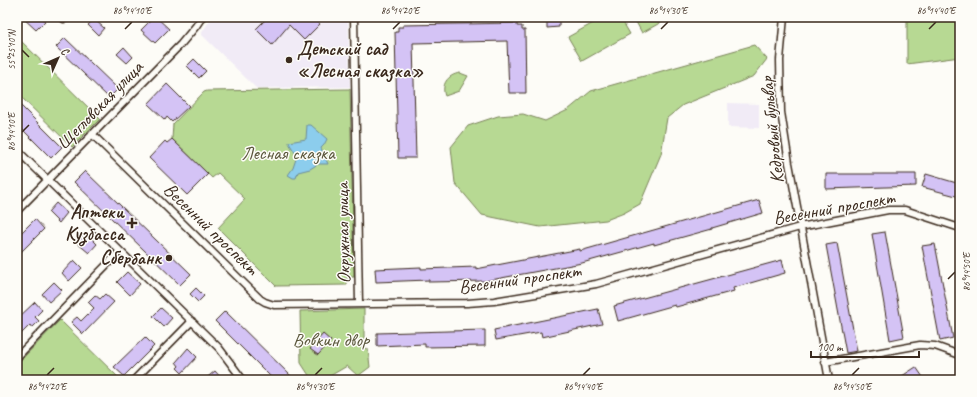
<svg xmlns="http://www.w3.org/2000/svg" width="977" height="397" font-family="Caveat,sans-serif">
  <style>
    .built { fill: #f1ebf6 }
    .green { fill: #b7d993; stroke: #798258 }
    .water { fill: #8ccded; stroke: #6c8c9a }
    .building { fill: #d4c3f5; stroke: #3b2a1e }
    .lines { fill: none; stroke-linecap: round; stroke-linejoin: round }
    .minor-casing { stroke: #3b2a1e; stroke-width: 9 }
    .minor { stroke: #fdfcf7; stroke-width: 6 }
    .ticks { fill: none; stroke: #3b2a1e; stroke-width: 1.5 }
    .poi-dot { fill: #3b2a1e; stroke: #fdfcf7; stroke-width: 1.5 }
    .labels { text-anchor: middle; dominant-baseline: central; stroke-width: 3; stroke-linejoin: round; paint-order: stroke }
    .poi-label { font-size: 19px; font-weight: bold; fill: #3b2a1e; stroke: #fdfcf7; text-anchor: end }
    .street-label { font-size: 19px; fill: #3b2a1e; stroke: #fdfcf7 }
    .park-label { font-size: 19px; fill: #5a563b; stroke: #fdfcf7 }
    .neatline { fill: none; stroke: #3b2a1e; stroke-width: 1.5 }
    .ticks-label { font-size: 10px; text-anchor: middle; fill: #3b2a1e }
  </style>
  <rect width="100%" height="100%" fill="#fdfcf7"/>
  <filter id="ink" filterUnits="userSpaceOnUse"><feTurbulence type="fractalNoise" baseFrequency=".025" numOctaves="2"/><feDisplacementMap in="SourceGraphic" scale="8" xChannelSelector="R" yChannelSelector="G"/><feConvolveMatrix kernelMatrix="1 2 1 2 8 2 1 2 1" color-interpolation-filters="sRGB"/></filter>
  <g filter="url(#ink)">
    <!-- built -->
    <path class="built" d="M212,17H348L350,87L256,88L201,34Z
      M728,103L759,104V128L728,127Z"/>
    <!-- green -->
    <path class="green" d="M604,17H620L630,34L582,61L568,37Z
      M641,17H663L665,20L642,33L635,20Z
      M907,17H960V57L907,64Z
      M17,37L100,119L72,147L17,93Z
      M754,45L767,59L754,76L683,105L667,118L661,154L640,204L624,213L606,220L540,227L482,215L455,183L451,147L468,126L498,116L523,114L545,121L568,110L591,91Z
      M460,73L468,76L459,91L445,96C441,85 447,75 460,73Z
      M350,89L354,277H347V285L276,286L218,228L245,199L218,173L212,178L172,139L173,124L204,92L207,91Z
      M364,309V348L368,349L370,367L358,376L347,366L323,380H312L301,363L300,311Z
      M60,320L121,380H27L17,371V364Z"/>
    <!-- water -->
    <path class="water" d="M307,125H311L327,139L324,145L321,148L328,164H318L310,169L298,172L296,178H293L288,175L293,168L297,156L289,143V142L306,139Z"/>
    <!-- building -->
    <path class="building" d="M22,17H41L45,21L36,30Z
      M154,17H156L169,29L155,43L141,30Z
      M268,17H313L320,24L304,40L289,25L272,45L256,29Z
      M94,19L104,28L98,35L88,25Z
      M559,20V27L547,28V21Z
      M517,23V26H522V30H525L526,93H509L507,41L413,43L416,158H398L395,32H398V27H403V25Z
      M65,38L118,89L109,98L56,47Z
      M124,47L133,57L127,63L117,54Z
      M194,59L206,71L199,78L187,66Z
      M167,84L189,106L172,122L167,117L165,120L148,104Z
      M17,102L62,147L51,158L17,124Z
      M172,139L208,174L187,195L149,158L165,141L167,143Z
      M85,171L191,274L180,285L74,182Z
      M826,174H916V186L826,189Z
      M926,174L960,184V197L922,187Z
      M759,200L763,213L712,228V229L654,245V243L582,263L485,281L429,282V280L376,282L375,269L421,267V269L476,267V269L580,249V251Z
      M56,203L67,213L59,223L48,212Z
      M35,219L44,229L17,256V237Z
      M885,232L904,337L890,340L872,234Z
      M86,233L97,244L89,253L77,243Z
      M837,243L857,351L846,353L826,245Z
      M935,244L953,338L940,341L922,246Z
      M74,260L82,268L69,281L62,273Z
      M782,260L785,273L733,288L734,291L676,307L675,305L618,321L614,306Z
      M127,272L140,284L130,295L117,282Z
      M54,282L62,290L49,302L42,294Z
      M196,288L204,296L198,302L190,294Z
      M105,294L114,302L83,334L71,322L77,317L81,321L94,308L88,302L95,295L100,299Z
      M35,302L42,310L35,317L39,321L32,328L30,325L17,338V319Z
      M161,308L172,318L164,327L153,316Z
      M598,309L602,324L542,337L541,332L496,340L494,330Z
      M225,311L295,380H274L215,321Z
      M485,330V346L425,347V344L377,346V333Z
      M323,334L331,341L318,355L310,349Z
      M145,337L154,346L124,376L114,367Z
      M188,348L197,357L182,373L177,368L179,366L176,362Z
      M916,367L925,380H896Z
      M215,371L223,380H204Z"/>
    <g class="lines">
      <defs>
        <path id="minor" d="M354,17L359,304
          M784,17L780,60L781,112L789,163L829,380
          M64,19L66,17
          M92,134L260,299L265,302L274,305L467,303L494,301L596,284L800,227L888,210H905L960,228
          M17,150L219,348L243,380
          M17,211L181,44L196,26L202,17
          M17,357L120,251
          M825,362L920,345L935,346L960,355
          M134,380L192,321"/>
      </defs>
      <!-- minor casing -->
      <use href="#minor" class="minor-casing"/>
      <!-- minor -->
      <use href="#minor" class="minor"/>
    </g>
  </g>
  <!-- ticks -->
  <path class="ticks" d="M125,29L132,22M393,29L400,22M661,29L668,22M929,29L936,22M22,50L29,57M22,132L29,125M948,279L955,272M47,375L54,368M315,375L322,368M583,375L590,368M852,375L859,368"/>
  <!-- markers -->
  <g class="poi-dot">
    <circle cx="289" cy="60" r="4"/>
    <path d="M130 217h4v4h4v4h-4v4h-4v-4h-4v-4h4z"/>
    <circle cx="169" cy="258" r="4"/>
  </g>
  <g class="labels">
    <!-- poi labels -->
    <g class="poi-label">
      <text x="297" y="49" text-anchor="start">Детский сад<tspan x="297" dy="22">«Лесная сказка»</tspan></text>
      <text x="124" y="212">Аптеки<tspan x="124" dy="22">Кузбасса</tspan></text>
      <text x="161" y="258">Сбербанк</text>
    </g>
    <!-- street labels -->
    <g class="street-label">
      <text transform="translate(100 105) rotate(-46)">Щегловская улица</text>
      <text transform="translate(772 130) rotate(-96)">Кедровый бульвар</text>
      <text transform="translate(834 208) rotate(-10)">Весенний проспект</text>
      <text transform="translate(211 229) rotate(44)">Весенний проспект</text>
      <text transform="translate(343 233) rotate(-91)">Окружная улица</text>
      <text transform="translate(520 279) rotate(-8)">Весенний проспект</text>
    </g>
    <!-- park labels -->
    <g class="park-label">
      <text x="288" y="153">Лесная сказка</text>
      <text x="331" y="340">Вовкин двор</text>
    </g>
  </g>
  <!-- margin -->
  <rect width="977" height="397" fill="none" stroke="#fdfcf7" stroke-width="44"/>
  <!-- north arrow -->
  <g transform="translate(58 58) rotate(45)" stroke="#fdfcf7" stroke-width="3" paint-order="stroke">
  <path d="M0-3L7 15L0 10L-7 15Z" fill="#3b2a1e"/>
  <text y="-6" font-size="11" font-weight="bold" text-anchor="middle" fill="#3b2a1e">С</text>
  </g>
  <!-- scale -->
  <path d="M811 351v6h108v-6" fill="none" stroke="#3b2a1e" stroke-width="2"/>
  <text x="817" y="351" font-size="12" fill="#3b2a1e" stroke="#fdfcf7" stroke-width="3" paint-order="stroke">100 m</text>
  <rect x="22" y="22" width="933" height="353" class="neatline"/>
  <g class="ticks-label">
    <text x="132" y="14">86°14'10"E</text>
    <text x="400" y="14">86°14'20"E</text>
    <text x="668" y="14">86°14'30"E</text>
    <text x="936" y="14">86°14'40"E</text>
    <text transform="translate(11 50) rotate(-90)" y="4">55°25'10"N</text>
    <text transform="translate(11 132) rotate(-90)" y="4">86°14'10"E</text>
    <text transform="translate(966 272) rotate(-90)" y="4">86°14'50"E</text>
    <text x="47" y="390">86°14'20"E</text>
    <text x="315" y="390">86°14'30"E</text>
    <text x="583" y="390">86°14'40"E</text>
    <text x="852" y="390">86°14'50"E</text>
  </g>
</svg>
